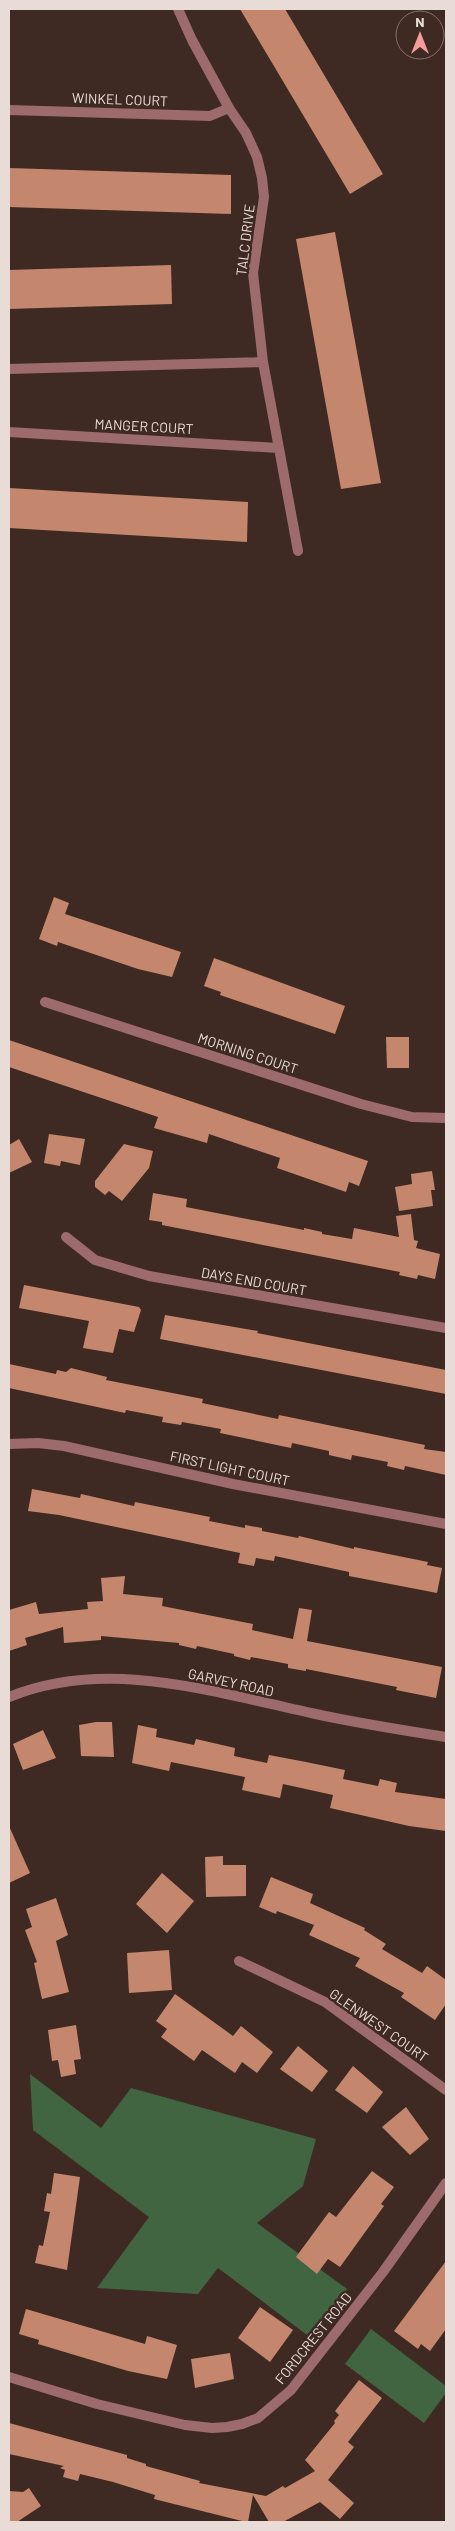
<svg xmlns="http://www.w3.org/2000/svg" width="455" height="2531" font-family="Barlow,sans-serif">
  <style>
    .green { fill: #416441 }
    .building { fill: #c4876e }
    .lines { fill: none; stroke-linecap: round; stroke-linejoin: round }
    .street { stroke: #9d6b6c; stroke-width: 10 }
    .labels { text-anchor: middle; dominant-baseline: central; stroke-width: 5; stroke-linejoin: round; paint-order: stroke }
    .street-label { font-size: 14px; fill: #e9dcd7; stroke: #3e2a22 }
  </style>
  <rect width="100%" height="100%" fill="#3e2a22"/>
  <!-- green -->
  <path class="green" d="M30,2074L101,2128L131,2088L316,2139L303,2186L257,2223L347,2289L311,2338L218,2268L198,2294L97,2288L149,2217L33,2130Z
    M371,2329L446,2386V2393L424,2423L345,2364Z"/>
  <!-- building -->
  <path class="building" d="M240,9H285L383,174L350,194Z
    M9,168L231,175V214L9,207Z
    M335,232L381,483L341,489L296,239Z
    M171,265L172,304L9,309V270Z
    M9,488L248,502L247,542L9,528Z
    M54,897L69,903L65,914L181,952L172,977L138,969L58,942L57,946L39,939Z
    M214,958L345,1006L335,1034L220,995L221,992L204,986Z
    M386,1037H409V1068H387Z
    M9,1040L368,1161L359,1186L349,1182L346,1192L277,1168L280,1158L209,1134L207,1143L154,1128L158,1117L9,1067Z
    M49,1134L85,1139L80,1165L61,1161L60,1166L44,1163Z
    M19,1139L32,1162L9,1173V1145Z
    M124,1144L153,1151L149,1168L122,1201L109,1191L105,1195L95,1187V1181Z
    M432,1171L435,1190H431L433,1206L399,1211L395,1187L412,1184L411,1174Z
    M153,1193L187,1199L186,1207L304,1230V1228L322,1232V1234L352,1239L354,1228L399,1237L396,1216L411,1214L414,1240L418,1241L416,1248L440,1254L435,1279L418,1275L417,1279L399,1275L400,1272L162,1225V1222L149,1220Z
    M24,1285L139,1307L141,1310L134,1332L119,1329L113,1353L83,1348L89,1321L19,1308Z
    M165,1315L258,1331L257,1333L446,1370V1394L160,1339Z
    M9,1364L56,1374L57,1370L66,1372L71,1368L107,1377L106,1380L203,1399L202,1403L278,1419L279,1415L425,1445L424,1449L446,1452V1475L405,1466L404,1470L387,1466L388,1462L352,1455L351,1460L329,1455V1451L292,1443L291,1448L220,1433L221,1429L182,1422L181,1425L162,1422L163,1417L126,1410L125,1413L9,1388Z
    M32,1489L80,1498L81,1494L134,1506L135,1502L210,1517L209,1521L245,1528V1525L262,1528V1531L298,1538L299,1536L354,1549V1547L428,1562L427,1565L442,1568L437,1593L349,1576V1572L275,1556L274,1561L256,1558L254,1566L238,1563L240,1553L59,1515L28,1511Z
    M125,1576L123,1594L163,1598L162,1606L253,1624L252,1630L293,1639L299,1608L312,1610L307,1641L442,1667L436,1698L396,1690L397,1687L306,1669V1671L288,1668V1664L251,1657L250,1660L234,1656V1654L197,1646L196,1649L179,1645V1643L101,1636V1640L64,1643L63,1627L25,1638L27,1645L9,1651V1610L36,1602L39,1614L88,1609L87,1602L103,1601L101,1578Z
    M96,1722H112L114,1757L81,1756L79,1725Z
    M138,1725L157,1729L156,1737L194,1745L196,1739L235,1748L234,1756L267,1763L269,1755L306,1762L345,1770L343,1779L378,1786L380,1779L397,1783L395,1792L446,1799V1831L409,1826L330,1808L333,1795L283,1784L280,1798L242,1790L245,1777L171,1762L169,1771L132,1763Z
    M43,1730L56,1758L23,1770L13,1744Z
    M9,1826L30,1873L9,1883Z
    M223,1856V1865H246V1896L206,1897L205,1857Z
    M162,1873L194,1901L167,1933L136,1904Z
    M271,1877L313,1894L310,1903L365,1928L364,1930L386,1944L382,1949L422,1973L427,1966L446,1980V2004L435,2020L401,1997L404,1993L355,1966L360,1958L309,1935L314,1925L277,1911L276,1914L259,1907Z
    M56,1898L68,1935L56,1941L69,1992L42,1999L34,1963L37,1962L25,1930L32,1927L26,1909Z
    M169,1950L172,1990L129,1993L127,1953Z
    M175,1994L233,2036L241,2026L273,2052L257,2073L242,2062L235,2073L202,2050L194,2061L161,2037L167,2029L156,2021Z
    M76,2025L81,2059L74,2060L76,2074L61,2077L58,2060L52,2061L48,2030Z
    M298,2046L328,2071L312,2092L280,2069Z
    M353,2066L383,2092L367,2113L335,2090Z
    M406,2107L429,2139L410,2155L382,2127Z
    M372,2171L394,2187L381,2204L384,2206L340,2267L328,2259L317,2274L296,2257L329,2212L336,2217Z
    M54,2173L80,2177L67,2270L35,2263L39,2245L43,2246L50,2212L44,2211L47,2193L51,2194Z
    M446,2261V2329L430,2351L421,2344L418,2349L394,2331Z
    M260,2307L293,2330L270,2362L238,2338Z
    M26,2309L145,2344L147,2336L177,2345L167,2379L128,2371L38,2344L39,2340L19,2334Z
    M230,2353L234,2379L195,2388L191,2359Z
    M359,2380L382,2398L348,2442L354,2447L328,2480L354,2503L340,2519L320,2502L283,2522H269L253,2495L248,2522H246L154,2499L155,2495L113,2482L80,2474L78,2481L63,2477L65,2470L60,2468L64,2466L9,2454V2423L127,2455V2458L146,2464V2466L200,2481L199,2483L266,2496L283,2486L285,2488L315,2471L305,2460L335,2423L334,2421L339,2415L335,2411Z
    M29,2488L41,2506L17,2522H9V2491L23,2492Z"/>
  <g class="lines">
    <!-- street -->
    <path class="street" d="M178,9L192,40L229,108L246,133L257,157L262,178L264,197L253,273L263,362L298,551
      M9,110L210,116L229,108
      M9,369L263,362
      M9,432L278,448
      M45,1002L361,1104L412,1117L446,1118
      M66,1237L95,1260L149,1276L446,1328
      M9,1444L38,1443L64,1446L233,1484L446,1524
      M9,1697C107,1657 213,1692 311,1713C356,1723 401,1730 446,1737
      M239,1961L325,2002L446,2090
      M9,2377L97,2404L185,2425L212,2428L227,2427L242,2424L258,2418L291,2390L383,2272L446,2183"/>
  </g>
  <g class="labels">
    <!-- street labels -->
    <g class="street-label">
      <text transform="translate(120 99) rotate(2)">WINKEL COURT</text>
      <text transform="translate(245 240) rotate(-83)">TALC DRIVE</text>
      <text transform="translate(144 426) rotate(3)">MANGER COURT</text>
      <text transform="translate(248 1053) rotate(18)">MORNING COURT</text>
      <text transform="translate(254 1281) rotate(10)">DAYS END COURT</text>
      <text transform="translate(230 1468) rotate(12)">FIRST LIGHT COURT</text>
      <text transform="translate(231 1682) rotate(12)">GARVEY ROAD</text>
      <text transform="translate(379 2025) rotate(35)">GLENWEST COURT</text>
      <text transform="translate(313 2338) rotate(-51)">FORDCREST ROAD</text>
    </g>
  </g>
  <!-- border -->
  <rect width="455" height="2531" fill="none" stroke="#e9dcd7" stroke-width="20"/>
  <!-- north arrow -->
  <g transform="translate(420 35)"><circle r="24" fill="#3e2a22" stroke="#82716a"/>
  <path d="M0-4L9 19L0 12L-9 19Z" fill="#f59b9b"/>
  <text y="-8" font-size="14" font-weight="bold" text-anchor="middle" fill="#e9dcd7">N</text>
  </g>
</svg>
